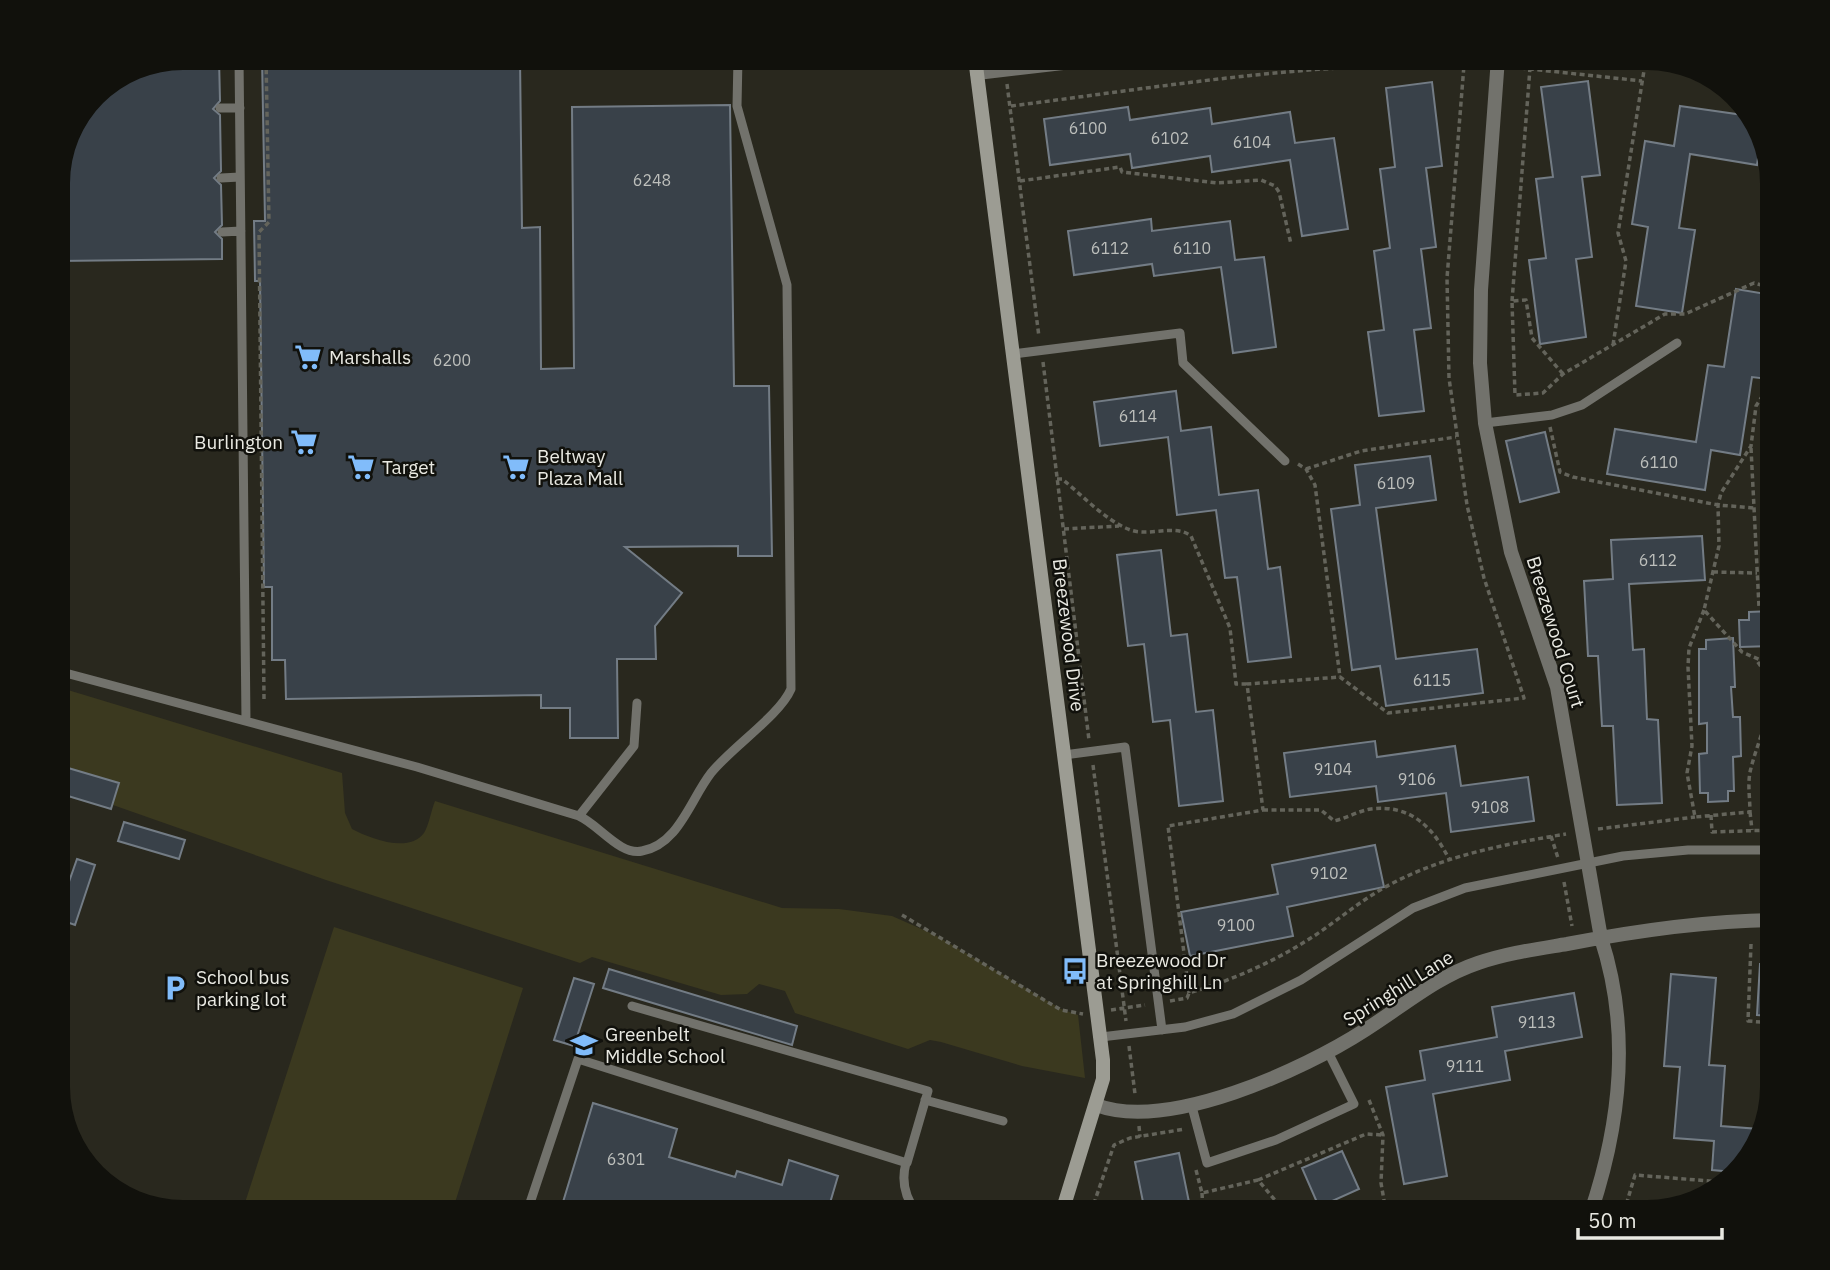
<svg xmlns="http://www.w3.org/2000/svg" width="1830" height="1270" font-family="'IBM Plex Sans',sans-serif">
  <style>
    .green { fill: #3b391f }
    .building { fill: #394149; stroke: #737c85; stroke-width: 2 }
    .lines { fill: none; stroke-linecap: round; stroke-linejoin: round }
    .path { stroke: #64645b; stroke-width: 3.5; stroke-dasharray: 5 3.5; stroke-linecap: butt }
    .lane { stroke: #72726c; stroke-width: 9 }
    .street { stroke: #72726c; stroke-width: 14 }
    .secondary { stroke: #9c9c93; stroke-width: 14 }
    .labels { text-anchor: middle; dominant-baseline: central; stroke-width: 5; stroke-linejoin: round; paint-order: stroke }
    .number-label { font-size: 16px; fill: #bdbfbc }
    .poi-label { font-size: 19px; fill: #e9e9e2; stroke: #11110c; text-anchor: start }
    .street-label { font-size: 19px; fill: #e9e9e2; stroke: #11110c }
  </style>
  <rect width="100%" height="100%" fill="#29281e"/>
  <!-- green -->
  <path class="green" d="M58,687L342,773L345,813L352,829C369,838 409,854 424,833C429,825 431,811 435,801L782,908L839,909L892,916L935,935L1061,1009L1078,1015L1085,1078L1022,1066L941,1042L930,1040L908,1049L795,1013L785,991L759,984L747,994L721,995L592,957L580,963L326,880L113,805L119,783L58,765Z
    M334,927L523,988L452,1212H242Z"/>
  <!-- building -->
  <path class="building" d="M183,58H219L220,101L213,109L220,115L221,171L214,178L221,185L222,225L215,232L222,239V259L58,261V175L95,94L135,67Z
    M262,58H520L522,228L540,227L541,369L574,368L572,107L730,105L734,386H769L772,556H738V546L625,547L682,593L655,626L656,659H617L618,738H570V708H541V695L286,699L285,660H272V587H264L260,281H255L254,221H265Z
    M1588,81L1600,175L1582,177L1592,257L1576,259L1586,337L1540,344L1529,260L1546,258L1536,179L1553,177L1541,87Z
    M1432,82L1442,166L1426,168L1436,247L1421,249L1431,328L1414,330L1424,411L1379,416L1368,332L1384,330L1374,251L1390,248L1380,169L1395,167L1386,88Z
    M1680,106L1750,116L1759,127L1761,137L1757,165L1690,154L1679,228L1695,230L1682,313L1636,306L1648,227L1632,224L1645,141L1674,146Z
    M1128,107L1130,120L1210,108L1212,124L1290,112L1295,143L1334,138L1348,229L1302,236L1290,160L1212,172L1210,156L1132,168L1130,154L1050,165L1044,119Z
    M1151,219L1152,231L1230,221L1235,260L1264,257L1276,347L1233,353L1221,267L1154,276L1152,264L1074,275L1068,231Z
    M1736,289L1772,295V351L1768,379L1752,377L1740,455L1711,450L1705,490L1607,474L1615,429L1696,442L1708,365L1724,367Z
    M1176,391L1181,431L1211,427L1219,495L1258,490L1268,569L1280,567L1291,657L1248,662L1237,577L1225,578L1216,510L1177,515L1168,437L1100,446L1094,402Z
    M1545,432L1559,492L1520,502L1506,441Z
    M1430,456L1436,500L1376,508L1396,659L1477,649L1483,693L1386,706L1380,666L1352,670L1331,509L1360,505L1355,465Z
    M1702,536L1705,580L1629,584L1633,650L1644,649L1647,719L1658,720L1662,803L1617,805L1613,726H1602L1598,656H1588L1584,581L1613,579L1611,540Z
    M1161,550L1171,636L1187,634L1196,712L1213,710L1223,801L1179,806L1170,720L1153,722L1144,644L1128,646L1117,555Z
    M1772,611V646L1740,647L1739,620H1749V612Z
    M1733,638L1735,687H1731L1733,717H1740L1741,756L1733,757L1734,791H1728V801L1708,802V793H1700L1699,754L1707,753V723L1699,724V649H1706V640Z
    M1375,741L1377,757L1455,746L1461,786L1528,777L1534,821L1451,832L1446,793L1378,802L1376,786L1290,797L1284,753Z
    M58,765L119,783L111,809L58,793Z
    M124,822L185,840L179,859L118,841Z
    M1375,845L1384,887L1287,907L1293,936L1190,956L1181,912L1278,894L1272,865Z
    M77,859L95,865L75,925L58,919V913Z
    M1760,964H1772V1016L1757,1015Z
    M609,969L797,1026L792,1045L603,988Z
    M1671,974L1716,978L1709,1065L1725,1066L1721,1126L1759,1129L1751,1157L1734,1172L1712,1170L1714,1141L1674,1138L1680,1067L1664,1066Z
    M574,978L594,984L574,1046L554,1040Z
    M1574,993L1582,1037L1505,1051L1510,1080L1433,1094L1447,1176L1404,1184L1386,1087L1425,1080L1420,1051L1497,1037L1492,1007Z
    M593,1103L677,1129L669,1157L735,1177L737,1171L782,1185L789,1160L838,1176L830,1203L835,1212H560Z
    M1342,1151L1359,1189L1319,1207L1302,1168Z
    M1179,1153L1191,1212H1145L1135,1162Z"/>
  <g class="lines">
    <!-- path -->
    <path class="path" d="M1512,67L1642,81
      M1007,84L1039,337
      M1011,106C1168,86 1325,59 1484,66
      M1020,181L1120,167L1122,172L1217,183L1261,180L1275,186L1279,192L1291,244
      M1512,301L1530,68
      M1613,345L1626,261L1618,233L1646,58
      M1043,362L1089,740
      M1563,374L1532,338L1526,300L1512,301L1515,395L1543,393L1563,374L1665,314H1685L1754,283L1772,288
      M1772,381L1756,406L1751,446L1721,493L1718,505L1719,546L1704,610L1742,652L1772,665
      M1550,427L1560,472L1573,477L1718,505L1754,508
      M1751,448L1759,607
      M1298,464L1306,469L1315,485L1340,677
      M1306,469L1361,451L1456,437
      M1057,479H1062C1082,495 1104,519 1128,529C1147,538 1175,523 1191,536L1230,628L1236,684H1247
      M1064,529L1119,526
      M1713,572L1757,573
      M1704,610L1689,648L1688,667L1692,746L1687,773L1695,817L1750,812C1750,798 1747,782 1751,768C1760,732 1783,694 1757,661
      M264,699L259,232L269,222L266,58
      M1093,765L1126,1021
      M1263,810H1321L1334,821C1347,818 1358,811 1371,809C1410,804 1433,827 1449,859
      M1750,812L1752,830
      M1711,815L1712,832L1772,830
      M1598,829L1695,817
      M1551,836L1558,858
      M1564,882L1572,926
      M902,915L1061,1010L1083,1014
      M1751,944L1748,1021L1772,1023
      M1189,993L1168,826L1263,810L1247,684L1340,677L1388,713L1524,698L1484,578L1467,505L1449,378L1447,278L1464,65
      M1170,1001L1187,998L1189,993C1236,979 1280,959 1320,932C1344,915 1366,897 1391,884C1446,855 1506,844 1566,834
      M1111,1010L1145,1005
      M1129,1046L1135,1094
      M1369,1100L1383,1135L1381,1183L1386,1212
      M1139,1126L1140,1137
      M1196,1170L1202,1193L1258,1180L1285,1212
      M1258,1180L1366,1134L1383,1135
      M1202,1193L1203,1212
      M1091,1212L1114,1145L1130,1138L1185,1129
      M1122,1212L1142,1208
      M1624,1212L1635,1175L1722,1182"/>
    <!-- lane -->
    <path class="lane" d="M239,58L246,721
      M220,108H240
      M221,178L240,177
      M222,232L241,231
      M1013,354L1180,333L1183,363L1285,461
      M1485,423L1552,415L1582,405L1677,343
      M58,671L417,767L579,816C598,824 620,856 642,851C679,844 690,800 711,773C732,747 780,715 791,689L787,285L737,106L738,58
      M1064,755L1125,747L1162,1030
      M579,816L634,746L637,703
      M1101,1037L1185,1027L1233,1014L1301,980L1413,908L1465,888L1623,856L1688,850H1772
      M925,1100L1003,1121
      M1191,1103L1207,1163L1276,1140L1354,1104L1328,1052
      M906,1163C901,1181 905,1197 916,1212
      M527,1212L578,1059L907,1163L928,1091L632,1006"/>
    <!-- street -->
    <path class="street" d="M1498,58L1481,290L1480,363L1485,423L1511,552L1557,687L1601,938C1631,1030 1621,1122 1591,1212
      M977,73L1106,58
      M1096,1105C1168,1132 1303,1070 1365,1030C1402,1007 1436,977 1478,963C1507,953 1537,949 1567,944C1635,931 1703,921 1772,920"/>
    <!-- secondary -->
    <path class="secondary" d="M975,58L1103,1060V1079L1062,1212"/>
  </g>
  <!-- icons -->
  <defs>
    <symbol id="supermarket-bare" viewBox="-9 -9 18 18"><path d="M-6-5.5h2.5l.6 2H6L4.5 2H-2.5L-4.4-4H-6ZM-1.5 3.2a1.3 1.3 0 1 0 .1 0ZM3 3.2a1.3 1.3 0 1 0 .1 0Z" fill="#81bcfa" stroke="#11110c" stroke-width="2.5" paint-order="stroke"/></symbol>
    <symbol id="bus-bare" viewBox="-9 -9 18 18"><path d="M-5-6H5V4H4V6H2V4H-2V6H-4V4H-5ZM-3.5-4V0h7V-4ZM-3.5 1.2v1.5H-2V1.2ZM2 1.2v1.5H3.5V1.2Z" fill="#81bcfa" stroke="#11110c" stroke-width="2.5" paint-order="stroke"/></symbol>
    <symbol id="parking-bare" viewBox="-9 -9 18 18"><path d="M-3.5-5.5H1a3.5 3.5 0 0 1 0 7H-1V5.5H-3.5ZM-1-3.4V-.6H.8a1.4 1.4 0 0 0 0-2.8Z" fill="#81bcfa" stroke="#11110c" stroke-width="2.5" paint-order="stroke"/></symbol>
    <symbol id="school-bare" viewBox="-9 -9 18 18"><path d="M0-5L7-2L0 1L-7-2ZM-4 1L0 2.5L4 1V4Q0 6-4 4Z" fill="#81bcfa" stroke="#11110c" stroke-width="2.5" paint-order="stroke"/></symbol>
  </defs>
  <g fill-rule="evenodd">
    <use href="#supermarket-bare" x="289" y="338" width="38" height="38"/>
    <use href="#supermarket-bare" x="285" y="423" width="38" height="38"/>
    <use href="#supermarket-bare" x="342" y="448" width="38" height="38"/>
    <use href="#supermarket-bare" x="497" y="448" width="38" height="38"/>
    <use href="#bus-bare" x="1056" y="952" width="38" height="38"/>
    <use href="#parking-bare" x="156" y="969" width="38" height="38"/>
    <use href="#school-bare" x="565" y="1026" width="38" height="38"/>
  </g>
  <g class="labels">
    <!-- number labels -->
    <g class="number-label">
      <text x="1088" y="128">6100</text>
      <text x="1170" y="138">6102</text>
      <text x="1252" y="142">6104</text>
      <text x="652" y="180">6248</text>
      <text x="1110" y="248">6112</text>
      <text x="1192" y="248">6110</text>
      <text x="452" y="360">6200</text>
      <text x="1138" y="416">6114</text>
      <text x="1659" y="462">6110</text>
      <text x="1396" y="483">6109</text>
      <text x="1658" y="560">6112</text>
      <text x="1432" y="680">6115</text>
      <text x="1333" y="769">9104</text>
      <text x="1417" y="779">9106</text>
      <text x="1490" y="807">9108</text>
      <text x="1329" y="873">9102</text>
      <text x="1236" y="925">9100</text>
      <text x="1537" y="1022">9113</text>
      <text x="1465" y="1066">9111</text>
      <text x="626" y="1159">6301</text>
    </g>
    <!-- poi labels -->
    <g class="poi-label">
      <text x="329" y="357">Marshalls</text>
      <text x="283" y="442" text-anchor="end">Burlington</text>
      <text x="537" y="456">Beltway<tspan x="537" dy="22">Plaza Mall</tspan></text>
      <text x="382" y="467">Target</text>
      <text x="1096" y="960">Breezewood Dr<tspan x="1096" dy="22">at Springhill Ln</tspan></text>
      <text x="196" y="977">School bus<tspan x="196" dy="22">parking lot</tspan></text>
      <text x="605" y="1034">Greenbelt<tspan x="605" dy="22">Middle School</tspan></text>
    </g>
    <!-- street labels -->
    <g class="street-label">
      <text transform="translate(1556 632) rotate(73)">Breezewood Court</text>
      <text transform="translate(1069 635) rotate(83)">Breezewood Drive</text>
      <text transform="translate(1398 988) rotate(-32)">Springhill Lane</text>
    </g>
  </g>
  <!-- crop -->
  <path d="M0 0H1830V1270H0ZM183 70H1647A113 113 0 0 1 1760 183V1087A113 113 0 0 1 1647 1200H183A113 113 0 0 1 70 1087V183A113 113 0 0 1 183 70Z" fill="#11110c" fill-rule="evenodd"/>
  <!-- scale -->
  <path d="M1578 1228v10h144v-10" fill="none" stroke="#e9e9e2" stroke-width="3.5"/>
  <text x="1588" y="1228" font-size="21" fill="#e9e9e2" stroke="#11110c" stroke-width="5" paint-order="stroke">50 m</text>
</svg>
